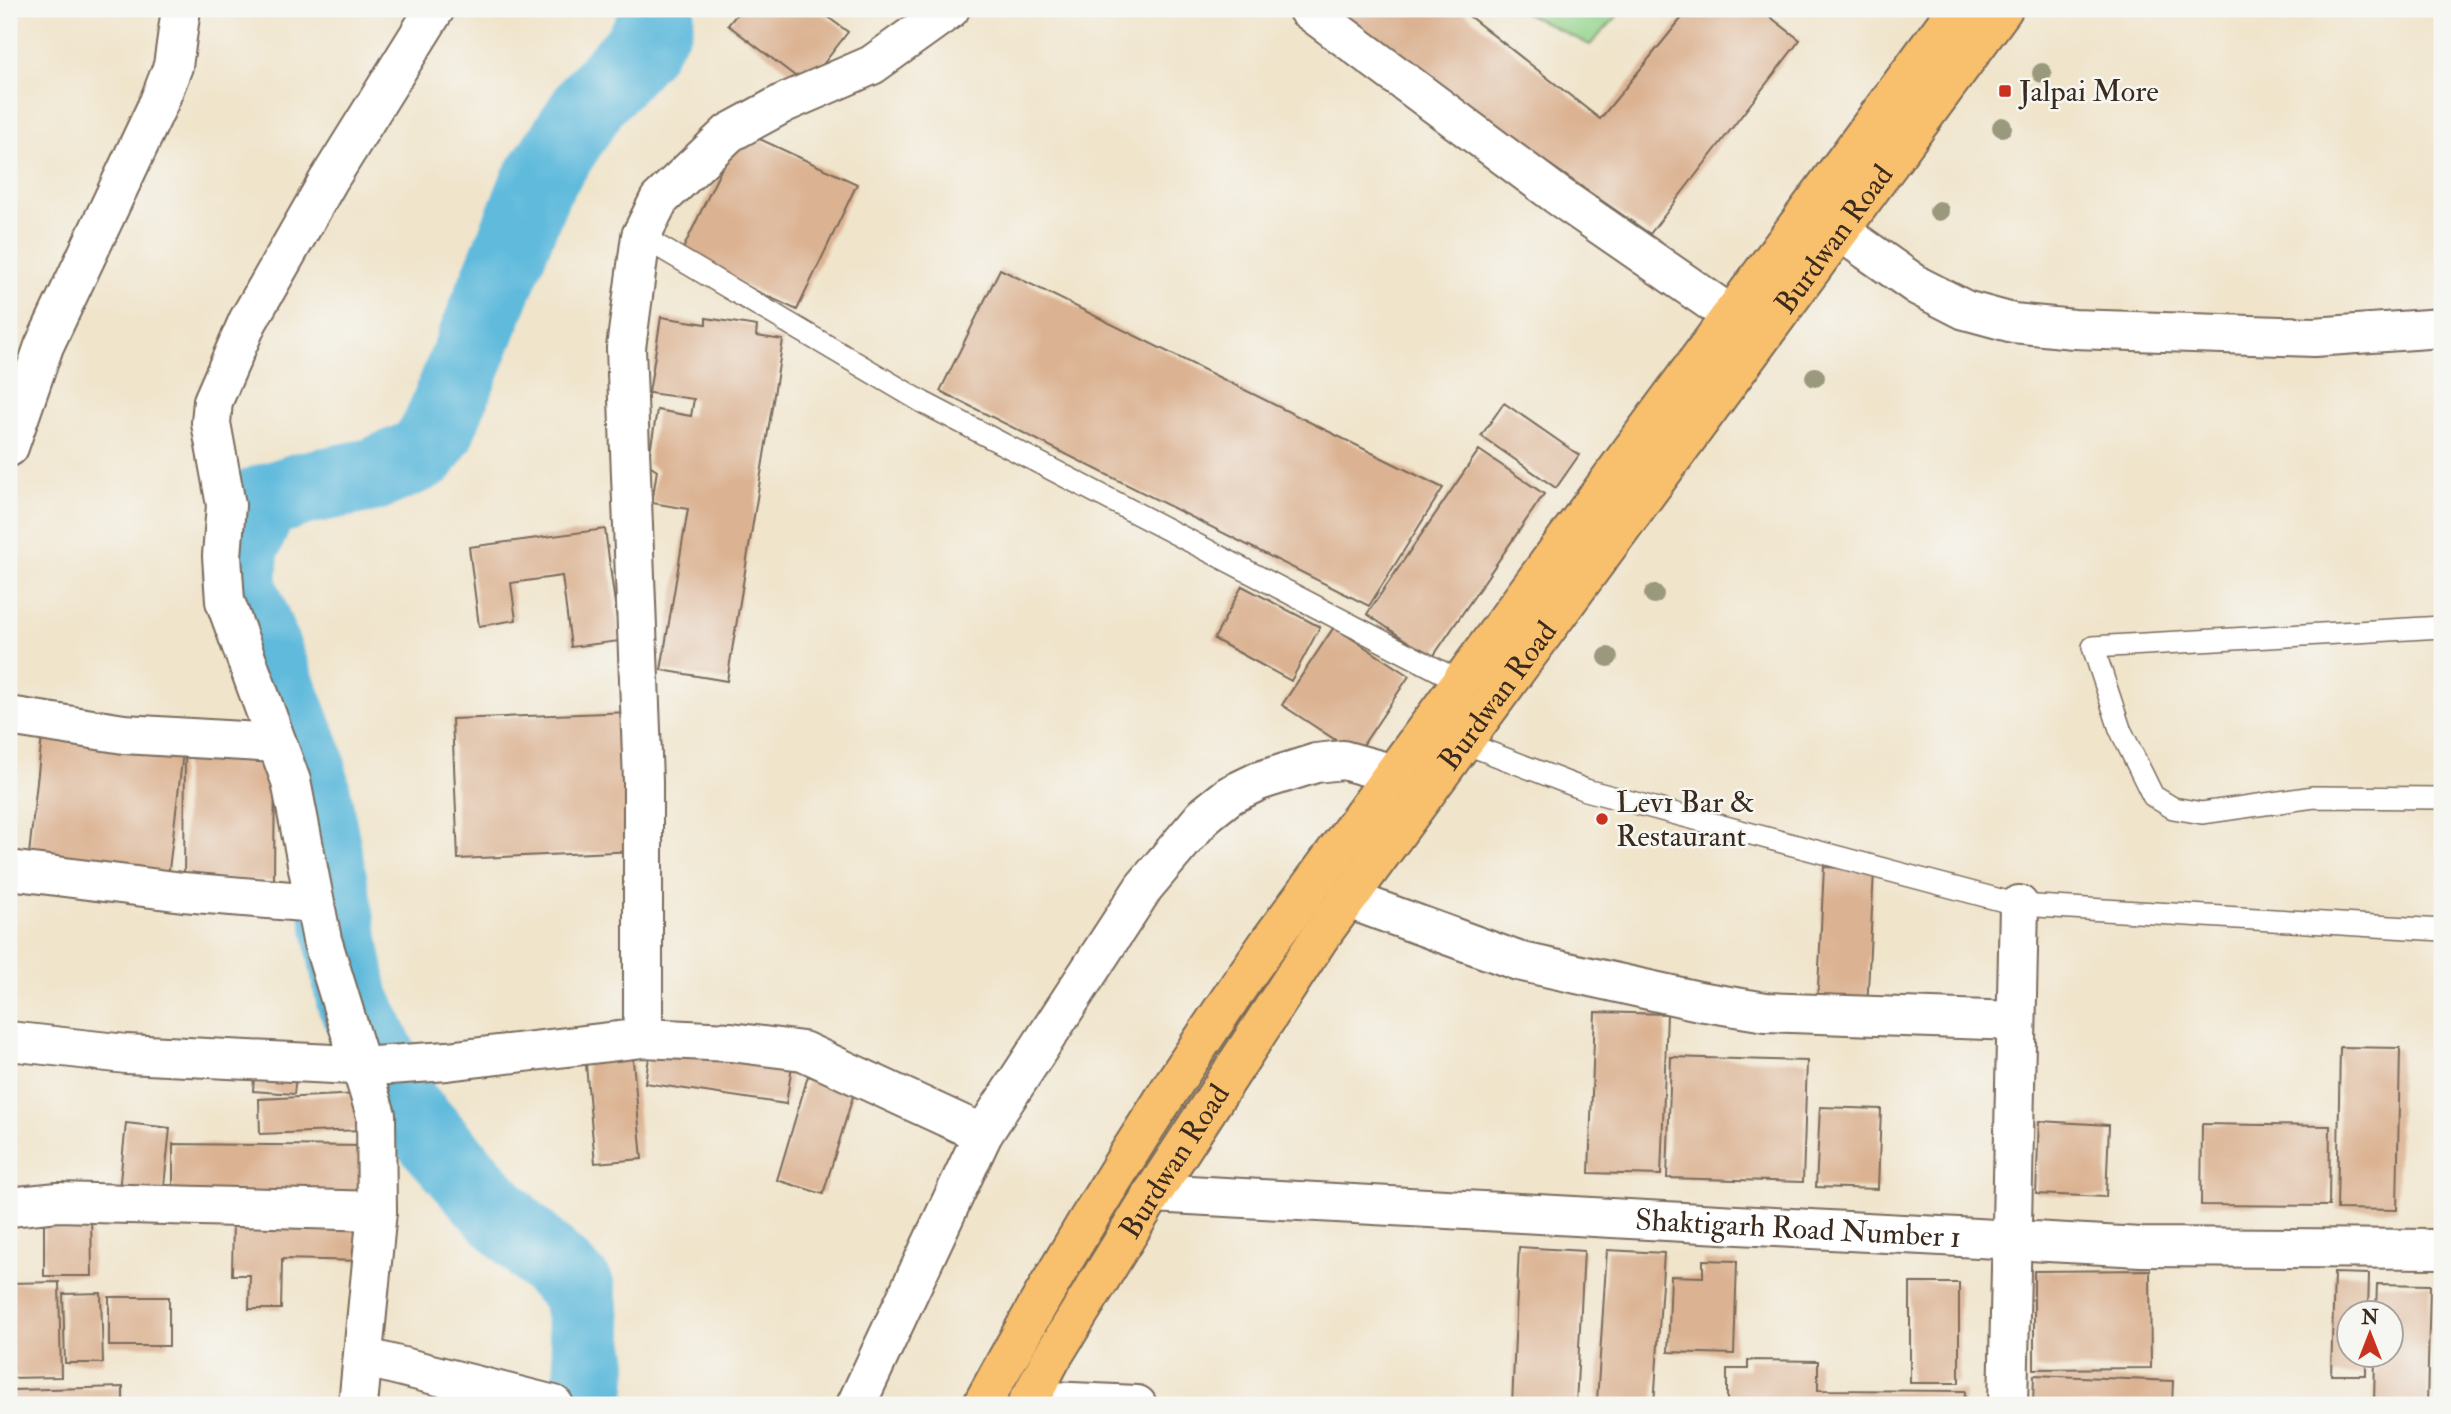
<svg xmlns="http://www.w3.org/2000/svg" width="2451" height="1414" font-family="'IM FELL Double Pica',serif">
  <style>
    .green { fill: #90d188; stroke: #667e53; stroke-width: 2 }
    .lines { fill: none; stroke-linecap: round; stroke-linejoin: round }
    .river { stroke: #5ebadc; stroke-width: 74 }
    .building { fill: #dbb292 }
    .lane-casing { stroke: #7a6b5b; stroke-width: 24 }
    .street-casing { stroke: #7a6b5b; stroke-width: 42 }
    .primary-casing { stroke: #7a6b5b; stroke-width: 42 }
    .lane { stroke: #fff; stroke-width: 21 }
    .street { stroke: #fff; stroke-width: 38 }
    .primary { stroke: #f8bf6c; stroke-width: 38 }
    .tree { fill: #9a997d }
    .poi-dot { fill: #c8321e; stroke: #f6f6f2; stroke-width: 2.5 }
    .labels { text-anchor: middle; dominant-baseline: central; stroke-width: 5; stroke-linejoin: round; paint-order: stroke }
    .poi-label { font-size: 30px; fill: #3b2a1e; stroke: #f6f6f2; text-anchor: start }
    .street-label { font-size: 30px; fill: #3b2a1e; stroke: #f6f6f2 }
  </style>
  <rect width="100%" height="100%" fill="#f6f6f2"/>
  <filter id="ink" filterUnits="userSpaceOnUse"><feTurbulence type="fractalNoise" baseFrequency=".0143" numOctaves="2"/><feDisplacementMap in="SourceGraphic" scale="14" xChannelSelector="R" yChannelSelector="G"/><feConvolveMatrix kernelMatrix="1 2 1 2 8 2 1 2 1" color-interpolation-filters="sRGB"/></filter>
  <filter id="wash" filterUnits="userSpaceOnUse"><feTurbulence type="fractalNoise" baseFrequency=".00686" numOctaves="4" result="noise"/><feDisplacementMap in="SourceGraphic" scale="28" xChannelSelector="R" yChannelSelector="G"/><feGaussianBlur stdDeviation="1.57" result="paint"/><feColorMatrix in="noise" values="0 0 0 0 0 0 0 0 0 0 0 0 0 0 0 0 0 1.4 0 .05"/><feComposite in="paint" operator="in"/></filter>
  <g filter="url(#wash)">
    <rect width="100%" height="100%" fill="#f0e4cb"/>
    <!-- green -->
    <path class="green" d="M1517,9H1624L1590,45Z"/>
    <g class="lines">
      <!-- river -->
      <path class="river" d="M587,1405L591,1364L578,1289L498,1213L403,1106L353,1000L308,762L240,587L242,548L262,502L305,488L372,475L422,454L438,430L536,186L593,99L638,50L657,21L658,9"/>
    </g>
    <g id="blocks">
      <!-- building -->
      <path class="building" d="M741,9H817L848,32L807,85L728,25Z
        M1325,9H1460L1600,119L1689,9H1760L1800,40L1650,234Z
        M740,130L857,184L797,310L680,255Z
        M1000,269L1443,488L1369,606L940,391Z
        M661,317L706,324V318L757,326L756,336L783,340L727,681L661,670L688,509L652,503L657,470L648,464L657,410L691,416L694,399L649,393Z
        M1504,403L1579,455L1556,488L1481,436Z
        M1479,450L1544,494L1432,658L1367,614Z
        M605,529L620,641L571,647L562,576L511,583L516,620L479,626L469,547Z
        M1242,586L1320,627L1291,681L1214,639Z
        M1334,627L1409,676L1357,754L1282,705Z
        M631,712L637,851L458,859L452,719Z
        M43,728L184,744L168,878L28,863Z
        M185,749L275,750L274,881L184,880Z
        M1824,867L1874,870L1867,1010L1817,1008Z
        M1595,1012L1667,1014L1661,1175L1589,1173Z
        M651,1045L792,1066L786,1104L645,1083Z
        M2340,1047L2400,1048L2397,1210L2337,1209Z
        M632,1049L642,1159L595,1163L585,1054Z
        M1671,1057L1807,1061L1803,1182L1667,1178Z
        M255,1064L297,1067L294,1094L253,1091Z
        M808,1076L855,1090L823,1194L777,1180Z
        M360,1094L361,1130L260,1134L259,1099Z
        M1820,1107L1881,1109L1878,1189L1816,1187Z
        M2039,1121L2109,1125L2106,1197L2036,1194Z
        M126,1123L170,1128L163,1196L119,1191Z
        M2202,1124L2330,1126L2329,1206L2201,1205Z
        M173,1144L365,1146V1201L173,1199Z
        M44,1210H91L92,1276H44Z
        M233,1218L365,1221L364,1261L282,1259L281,1309H249L250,1275H232Z
        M1519,1247L1584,1251L1576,1405H1512Z
        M1607,1250L1664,1253L1654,1405L1597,1401Z
        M1703,1260L1737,1261L1734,1354L1668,1352L1671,1276L1703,1277Z
        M2150,1270L2151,1368L2034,1369V1271Z
        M2334,1273L2369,1274L2368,1312H2350V1354H2366V1375H2331Z
        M59,1282L61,1377L9,1378V1283Z
        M1910,1283H1959V1383H1910Z
        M2377,1284L2430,1285L2427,1405H2374L2375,1354H2392V1312H2376Z
        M101,1293L103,1363H65L63,1294Z
        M109,1297H169V1346H109Z
        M1748,1360L1818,1361V1390L1965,1391L1964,1405H1727V1369H1748Z
        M2034,1375L2173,1381L2172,1405H2033Z
        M123,1387V1405H13V1390Z"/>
    </g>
  </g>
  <g filter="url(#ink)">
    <use href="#blocks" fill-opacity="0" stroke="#7a6b5b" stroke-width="2"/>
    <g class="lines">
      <defs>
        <path id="lane" d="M641,236L924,403L1461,682
          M2442,627L2093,647L2120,729L2153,796L2173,808L2202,813L2314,797L2442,798
          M1462,742L1586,790L2019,905L2442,930"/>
        <g id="street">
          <path d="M1307,9L1557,195L1732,316"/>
          <path d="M1841,232L1918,286L1965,310L2013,323L2074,329L2314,337L2442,328"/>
          <path d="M9,447L44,346L159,102L173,66L181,9"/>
          <path d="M9,716L124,734L277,743"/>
          <path d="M9,870L183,892L315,903"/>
          <path d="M1348,899L1518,961L1699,1001L1766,1012L2016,1021"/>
          <path d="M643,1038V781L626,348L641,236L659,200L729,133L784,103L872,65L950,9"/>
          <path d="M9,1041L126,1054L374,1066L447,1061L643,1038L731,1042L803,1051L983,1134"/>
          <path id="s1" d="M1153,1193L2141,1247L2442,1249"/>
          <path d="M9,1207L58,1202L377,1211"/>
          <path d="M363,1357L554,1405"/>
          <path d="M1029,1400L1137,1405"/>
          <path d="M358,1405L377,1211L376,1115L322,940L291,781L225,601L222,556L226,505L211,423L213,401L248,321L328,181L435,9"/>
          <path d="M856,1405L983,1134L1144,887L1205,815L1230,795L1259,781L1316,763L1343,760L1394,774"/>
          <path d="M2008,1405L2019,905"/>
        </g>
        <g id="primary">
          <path d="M982,1405C1069,1244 1165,1091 1270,941L1957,9"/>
          <path id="s2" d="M1027,1405L1051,1359L1153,1193L1319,938L2003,9"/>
        </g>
      </defs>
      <!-- lane casing -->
      <use href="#lane" class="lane-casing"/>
      <!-- street casing -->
      <use href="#street" class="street-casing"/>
      <!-- primary casing -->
      <use href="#primary" class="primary-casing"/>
      <!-- lane -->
      <use href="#lane" class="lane"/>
      <!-- street -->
      <use href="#street" class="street"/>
      <!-- primary -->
      <use href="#primary" class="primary"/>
    </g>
    <!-- trees -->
    <g class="tree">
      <circle cx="2042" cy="73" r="10"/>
      <circle cx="2002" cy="127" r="10"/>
      <circle cx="1939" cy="211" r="10"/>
      <circle cx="1815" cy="377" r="10"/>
      <circle cx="1654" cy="594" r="10"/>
      <circle cx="1608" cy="657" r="10"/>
    </g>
  </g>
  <!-- markers -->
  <g class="poi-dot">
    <rect x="1998" y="84" width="14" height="14" rx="3.5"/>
    <circle cx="1602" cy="819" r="7"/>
  </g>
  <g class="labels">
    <!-- poi labels -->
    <g class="poi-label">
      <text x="2019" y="91">Jalpai More</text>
      <text x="1616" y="802">Lev1 Bar &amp;<tspan x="1616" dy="34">Restaurant</tspan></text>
    </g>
    <!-- street labels -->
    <g class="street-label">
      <text stroke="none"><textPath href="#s2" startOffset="1419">Burdwan Road</textPath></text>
      <text stroke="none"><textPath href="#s2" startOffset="852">Burdwan Road</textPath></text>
      <text stroke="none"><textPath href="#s2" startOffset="285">Burdwan Road</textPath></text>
      <text stroke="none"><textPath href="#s1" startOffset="646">Shaktigarh Road Number 1</textPath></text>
    </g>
  </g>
  <!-- margin -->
  <rect width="2451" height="1414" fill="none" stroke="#f6f6f2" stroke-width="35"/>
  <!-- north arrow -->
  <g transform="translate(2370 1334)"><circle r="33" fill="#f6f6f2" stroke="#aba49d" stroke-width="2"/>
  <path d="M0-5L12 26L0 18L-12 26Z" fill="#c8321e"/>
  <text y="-10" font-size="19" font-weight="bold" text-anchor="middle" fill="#3b2a1e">N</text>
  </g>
</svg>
